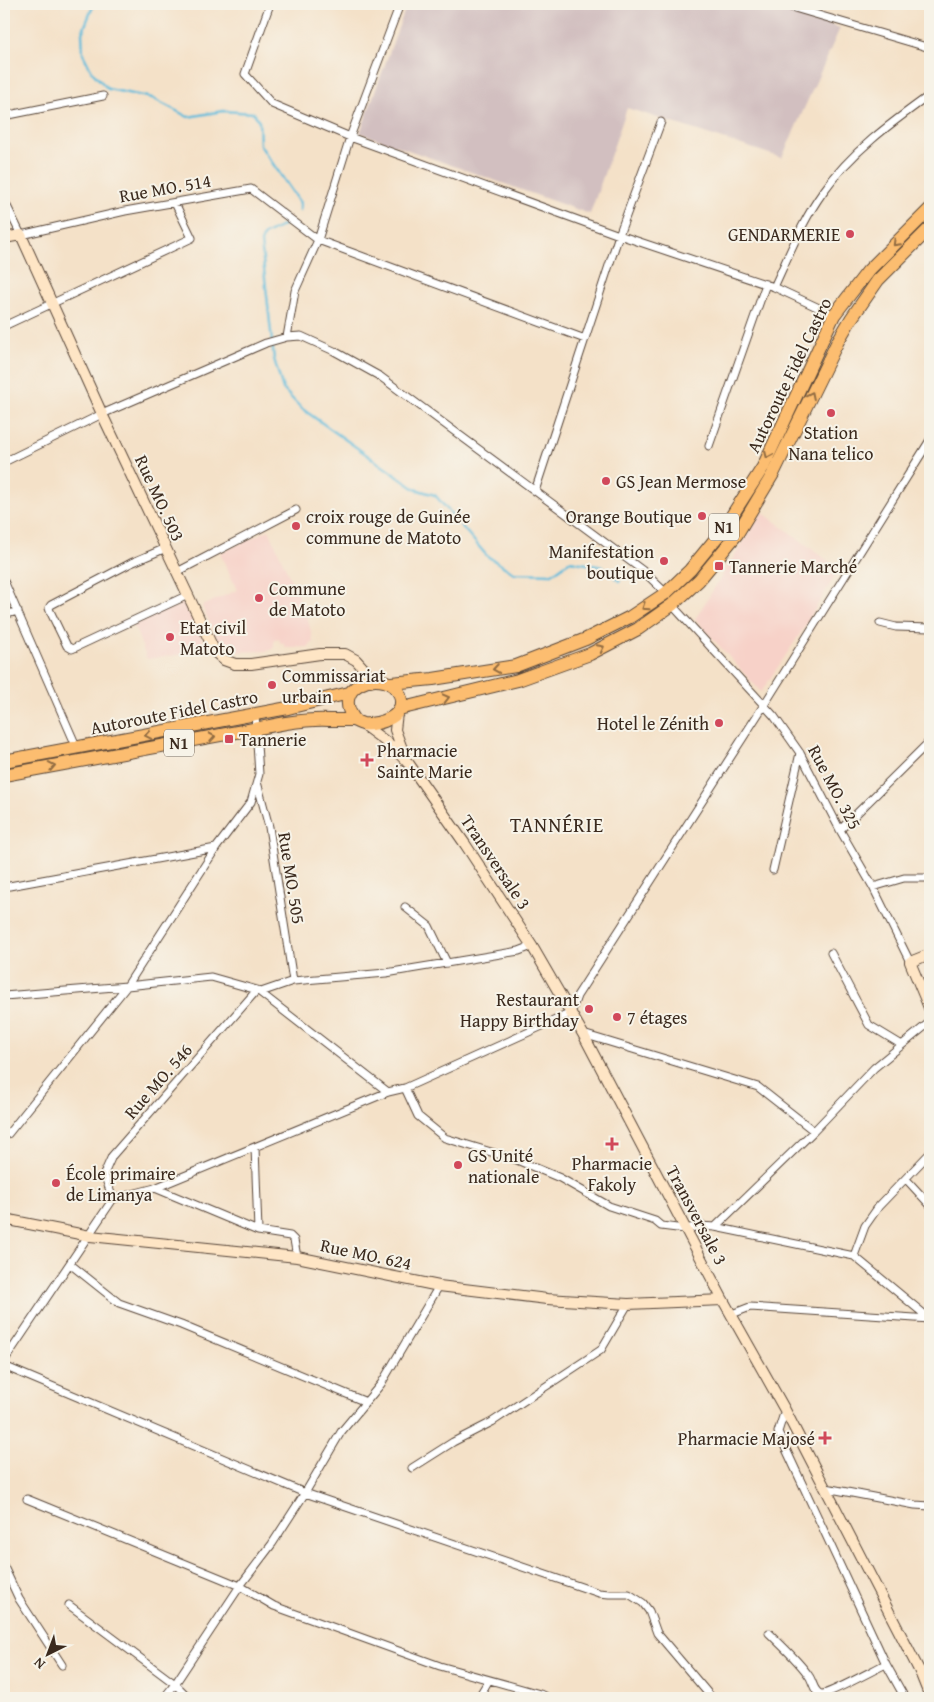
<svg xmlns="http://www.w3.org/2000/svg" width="934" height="1702" font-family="'Gentium Book Plus',serif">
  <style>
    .built { fill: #f7d1c8 }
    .industrial { fill: #d2bfc0 }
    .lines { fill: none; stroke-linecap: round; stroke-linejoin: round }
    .stream { stroke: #5dbbdb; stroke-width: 2.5 }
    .street-casing { stroke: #574538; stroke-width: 9 }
    .secondary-casing { stroke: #574538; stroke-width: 12 }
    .highway-casing { stroke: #574538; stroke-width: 14 }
    .street { stroke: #fff; stroke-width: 7 }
    .secondary { stroke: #fee5c5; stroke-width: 10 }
    .highway { stroke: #fcbd6f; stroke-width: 12 }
    .oneway { stroke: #926c42 }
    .poi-dot { fill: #d1495b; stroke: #f7f3e8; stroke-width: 2 }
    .labels { text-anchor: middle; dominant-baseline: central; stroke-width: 4; stroke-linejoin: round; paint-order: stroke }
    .shield { fill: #f7f3e8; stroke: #73665b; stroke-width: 1 }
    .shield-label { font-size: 16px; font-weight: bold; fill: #3b2a1e }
    .street-label { font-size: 18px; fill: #3b2a1e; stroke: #f7f3e8 }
    .poi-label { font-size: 18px; fill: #3b2a1e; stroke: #f7f3e8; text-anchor: start }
    .quarter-label { font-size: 20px; letter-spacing: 1px; fill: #3b2a1e; stroke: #f7f3e8 }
  </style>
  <rect width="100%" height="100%" fill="#f7f3e8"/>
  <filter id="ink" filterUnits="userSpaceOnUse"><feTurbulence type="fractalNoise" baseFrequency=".02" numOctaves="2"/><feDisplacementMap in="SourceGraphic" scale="10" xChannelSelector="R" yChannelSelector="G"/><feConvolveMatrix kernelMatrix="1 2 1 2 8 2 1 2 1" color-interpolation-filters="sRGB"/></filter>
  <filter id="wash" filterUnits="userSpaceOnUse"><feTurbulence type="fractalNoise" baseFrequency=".0096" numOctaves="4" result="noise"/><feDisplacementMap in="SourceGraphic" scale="20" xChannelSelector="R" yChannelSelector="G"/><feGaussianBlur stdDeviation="1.12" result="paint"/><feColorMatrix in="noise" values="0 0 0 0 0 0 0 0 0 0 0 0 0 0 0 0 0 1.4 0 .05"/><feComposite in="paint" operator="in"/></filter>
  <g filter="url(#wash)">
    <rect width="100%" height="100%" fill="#f4e1c8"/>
    <!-- built -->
    <path class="built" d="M762,512L839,569L802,631L761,692L695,619Z
      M269,530L308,619L313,642L309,647L286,648L284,644H281L279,639L274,640V646L272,649L267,651L228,652L222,650L202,606L237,590L220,553Z
      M184,602L208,651L147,659L133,623Z"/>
    <!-- industrial -->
    <path class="industrial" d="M407,4H768L840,28L782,158L627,108L590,214L360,133Z"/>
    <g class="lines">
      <!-- stream -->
      <path class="stream" d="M94,4L82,33L83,54L92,72L108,89L152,98L188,117L223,111L254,113L259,121L260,145L300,203V211
        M288,223L264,235L261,242L274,359L283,389L301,408L415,489L435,495L487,556L514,573L552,574L570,561L603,567L620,581"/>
    </g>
  </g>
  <g filter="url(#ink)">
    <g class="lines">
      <defs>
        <path id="street" d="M270,4L245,74L272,104L350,137L619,235L774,287L834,315
          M781,4L930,48
          M4,116L103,96
          M4,200L21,235L125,211L251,189L318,240L585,339
          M774,287C789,255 802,221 823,192C851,152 891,123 930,95
          M4,326L192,238L175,203
          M287,337L295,291L318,240L350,137L400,4
          M709,446L766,284
          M4,462L102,414L266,343L287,337L301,336L334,351L381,377L642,570L666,593
          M535,491L619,235L661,122
          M166,548L131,563L51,605L49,608L50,611L67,646L72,649L188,595
          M177,572L296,510
          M4,581L77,748
          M672,605L774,716L800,753L840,830L873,887L910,962
          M4,615L18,611
          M880,623L896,627L930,628
          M257,782L269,827L293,981
          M840,830L930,741
          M773,870L800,753
          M4,887L216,848
          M873,887L904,878H930
          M405,907L429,926L447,963
          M831,953L869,1025L902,1045
          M261,992L293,981L386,973L519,951L532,946
          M4,996L127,986L211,977L257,990L388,1092
          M583,1034L758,1087L814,1131
          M405,1088L418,1116L445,1138L517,1160L560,1178L609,1206L655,1221L661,1226L685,1229L700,1226L715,1227L854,1256L930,1319
          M4,1132L8,1134L127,986L216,848L251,802L259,774L255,714
          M255,1147L258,1231
          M906,1179L930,1205
          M155,1188L258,1231L290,1236L294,1240L297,1257
          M113,1199L104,1174L112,1156L257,990
          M715,1227L814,1131L874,1068L930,1022
          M854,1256L865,1226L879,1206L930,1153
          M70,1264L119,1303L181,1325L366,1402
          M732,1314L750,1307L930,1319
          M4,1361L113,1199L155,1188L388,1092L405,1088L571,1013L577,996L764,705L930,440
          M4,1366L305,1493L599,1593L609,1594H629L643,1603L649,1611L657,1633L712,1698
          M785,1410L778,1432L886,1664L905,1698
          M412,1468L453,1442L492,1422L601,1350L628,1304
          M826,1488L915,1505L930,1506
          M27,1499L240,1586L274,1606L440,1666L540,1694L548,1698
          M4,1567L19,1599L62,1665
          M69,1605L175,1684L189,1698
          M769,1633C782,1646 799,1661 809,1676C813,1681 814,1694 822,1694C830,1694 875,1669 886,1664
          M920,1672L930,1669
          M164,1698L175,1684L240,1586L272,1544L305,1493L341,1432L381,1384L439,1286
          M478,1698L489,1680"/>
        <path id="secondary" d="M4,238L21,235L102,414L215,652L224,660L235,664H251L320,654H345L356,660L365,670L370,682
          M397,713L395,730L404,754
          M362,724L393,747L409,764L465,844L532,946L583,1034L723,1300L785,1410L920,1672L930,1697
          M930,954L910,962L930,1010
          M4,1219L90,1236L297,1257L439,1286L547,1299L628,1304L723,1300"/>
        <path id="highway" d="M391,683L433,679L516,666L586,639L630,617L666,593L690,570L722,531L763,467L834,315L868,271L930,209
          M399,709L518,680L590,654L638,629L672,605L699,580L737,534L773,474L838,341L851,319L878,280L930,228
          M4,761L288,708L349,693
          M4,775L286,723C300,721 315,719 329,720C336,720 344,720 352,720C356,721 359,723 363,724C376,725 395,720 400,708C402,702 401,695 397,690C381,667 329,687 355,720"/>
      </defs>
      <!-- street casing -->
      <use href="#street" class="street-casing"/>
      <!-- secondary casing -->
      <use href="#secondary" class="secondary-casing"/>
      <!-- highway casing -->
      <use href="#highway" class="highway-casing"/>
      <!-- street -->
      <use href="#street" class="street"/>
      <!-- secondary -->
      <use href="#secondary" class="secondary"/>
      <!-- highway -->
      <use href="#highway" class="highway"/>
    </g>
    <!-- one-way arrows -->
    <defs><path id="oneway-chevron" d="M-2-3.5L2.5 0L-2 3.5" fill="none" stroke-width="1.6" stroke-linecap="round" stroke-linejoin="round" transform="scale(1.25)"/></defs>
    <g class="oneway">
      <use href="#oneway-chevron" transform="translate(896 243) rotate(135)"/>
      <use href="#oneway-chevron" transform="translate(811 395) rotate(-64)"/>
      <use href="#oneway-chevron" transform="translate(768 455) rotate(114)"/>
      <use href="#oneway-chevron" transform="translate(645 607) rotate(146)"/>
      <use href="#oneway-chevron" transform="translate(601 648) rotate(-27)"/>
      <use href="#oneway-chevron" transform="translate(496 669) rotate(171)"/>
      <use href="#oneway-chevron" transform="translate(446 698) rotate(-14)"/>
      <use href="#oneway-chevron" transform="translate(148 735) rotate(169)"/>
      <use href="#oneway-chevron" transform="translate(212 737) rotate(-10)"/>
      <use href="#oneway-chevron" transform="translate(52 766) rotate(-11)"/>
    </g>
  </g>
  <!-- markers -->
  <g class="poi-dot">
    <circle cx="850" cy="234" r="5"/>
    <circle cx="831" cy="413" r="5"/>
    <circle cx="606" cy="481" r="5"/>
    <circle cx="702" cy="516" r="5"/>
    <circle cx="296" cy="526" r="5"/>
    <circle cx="664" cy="561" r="5"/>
    <rect x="714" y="561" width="10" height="10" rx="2.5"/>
    <circle cx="259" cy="598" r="5"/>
    <circle cx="170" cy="637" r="5"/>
    <circle cx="272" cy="685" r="5"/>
    <circle cx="719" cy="723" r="5"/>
    <rect x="224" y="734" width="10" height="10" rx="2.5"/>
    <path d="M364.5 752.5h5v5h5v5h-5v5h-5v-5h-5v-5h5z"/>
    <circle cx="589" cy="1009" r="5"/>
    <circle cx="617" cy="1017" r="5"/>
    <path d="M609.5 1136.5h5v5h5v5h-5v5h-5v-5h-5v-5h5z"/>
    <circle cx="458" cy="1165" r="5"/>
    <circle cx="56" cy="1183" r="5"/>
    <path d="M822.5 1430.5h5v5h5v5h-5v5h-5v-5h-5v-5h5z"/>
  </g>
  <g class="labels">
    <!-- shield labels -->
    <g class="shield">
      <rect x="709" y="513.5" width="30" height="27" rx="4"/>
      <rect x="164" y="729.5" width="30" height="27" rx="4"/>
    </g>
    <g class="shield-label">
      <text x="724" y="527">N1</text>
      <text x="179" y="743">N1</text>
    </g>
    <!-- street labels -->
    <g class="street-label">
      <text transform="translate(165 188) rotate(-10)">Rue MO. 514</text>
      <text transform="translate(789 375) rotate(-64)">Autoroute Fidel Castro</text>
      <text transform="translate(160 498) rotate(65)">Rue MO. 503</text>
      <text transform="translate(174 712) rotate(-11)">Autoroute Fidel Castro</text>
      <text transform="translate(835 787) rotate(62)">Rue MO. 325</text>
      <text transform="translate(496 862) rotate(56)">Transversale 3</text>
      <text transform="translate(292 878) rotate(81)">Rue MO. 505</text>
      <text transform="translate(158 1081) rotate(-49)">Rue MO. 546</text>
      <text transform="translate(697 1215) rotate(62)">Transversale 3</text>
      <text transform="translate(366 1254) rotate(12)">Rue MO. 624</text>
    </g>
    <!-- poi labels -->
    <g class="poi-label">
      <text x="840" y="234" text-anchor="end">GENDARMERIE</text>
      <text x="831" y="432" text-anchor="middle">Station<tspan x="831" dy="21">Nana telico</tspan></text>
      <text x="616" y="481">GS Jean Mermose</text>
      <text x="306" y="516">croix rouge de Guinée<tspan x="306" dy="21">commune de Matoto</tspan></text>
      <text x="692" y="516" text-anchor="end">Orange Boutique</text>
      <text x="654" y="551" text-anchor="end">Manifestation<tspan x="654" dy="21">boutique</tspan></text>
      <text x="729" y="566">Tannerie Marché</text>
      <text x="269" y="588">Commune<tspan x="269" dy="21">de Matoto</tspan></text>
      <text x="180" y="627">Etat civil<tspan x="180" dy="21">Matoto</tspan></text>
      <text x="282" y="675">Commissariat<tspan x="282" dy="21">urbain</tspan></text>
      <text x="709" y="723" text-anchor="end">Hotel le Zénith</text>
      <text x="239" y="739">Tannerie</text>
      <text x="377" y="750">Pharmacie<tspan x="377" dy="21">Sainte Marie</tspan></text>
      <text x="579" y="999" text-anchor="end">Restaurant<tspan x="579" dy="21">Happy Birthday</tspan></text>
      <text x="627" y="1017">7 étages</text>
      <text x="468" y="1155">GS Unité<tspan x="468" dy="21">nationale</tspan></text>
      <text x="612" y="1163" text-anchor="middle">Pharmacie<tspan x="612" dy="21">Fakoly</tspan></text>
      <text x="66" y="1173">École primaire<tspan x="66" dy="21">de Limanya</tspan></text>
      <text x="815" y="1438" text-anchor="end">Pharmacie Majosé</text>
    </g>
    <!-- quarter labels -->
    <g class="quarter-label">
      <text x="557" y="824">TANNÉRIE</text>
    </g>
  </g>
  <!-- margin -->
  <rect width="934" height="1702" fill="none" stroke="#f7f3e8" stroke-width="20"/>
  <!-- north arrow -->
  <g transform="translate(48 1654) rotate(222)" stroke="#f7f3e8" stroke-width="4" paint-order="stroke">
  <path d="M0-4L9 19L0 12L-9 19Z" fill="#3b2a1e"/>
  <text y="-8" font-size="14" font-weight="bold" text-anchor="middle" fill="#3b2a1e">N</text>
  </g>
</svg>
